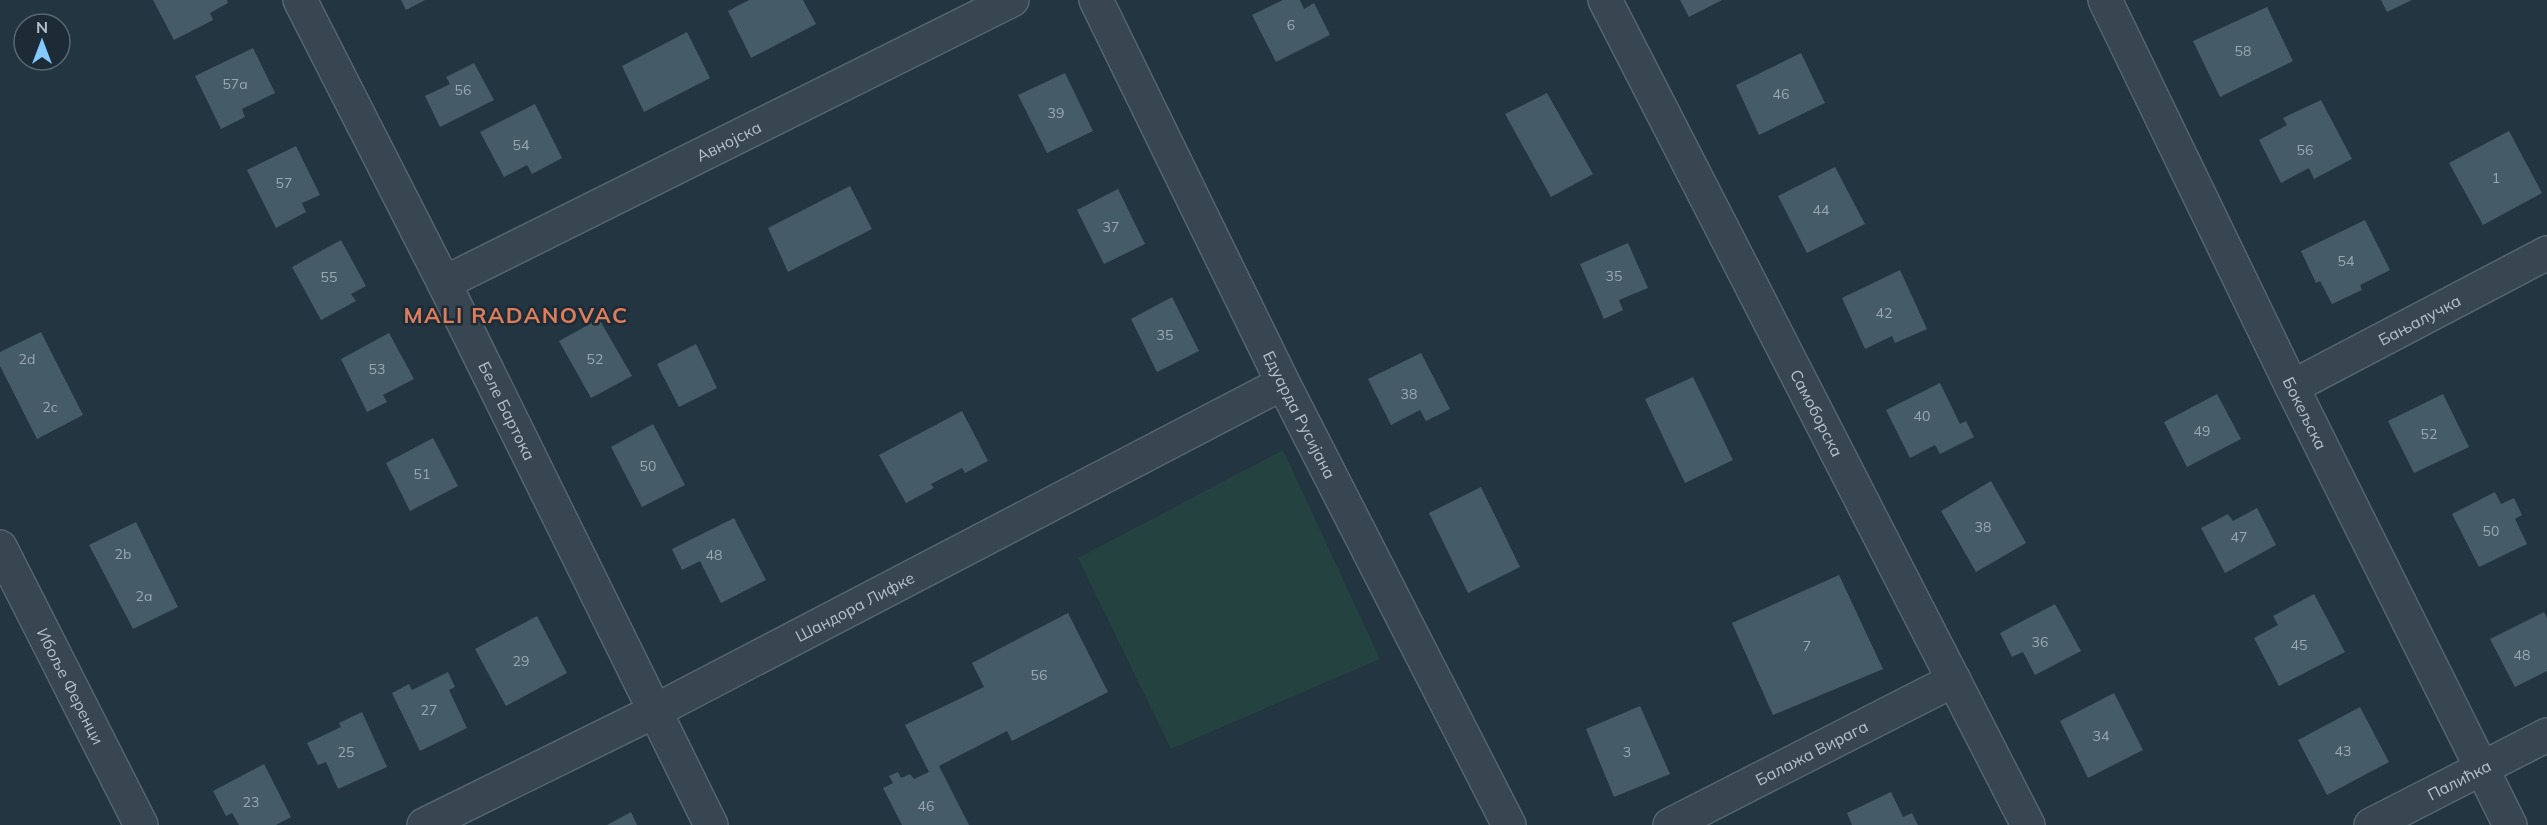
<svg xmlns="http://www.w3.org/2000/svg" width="2547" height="825" font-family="Mulish,sans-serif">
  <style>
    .green { fill: #244240 }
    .building { fill: #465b68 }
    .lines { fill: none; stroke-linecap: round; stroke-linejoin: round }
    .street-casing { stroke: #55646e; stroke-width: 36 }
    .street { stroke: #374651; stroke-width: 33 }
    .labels { text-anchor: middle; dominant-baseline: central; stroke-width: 5; stroke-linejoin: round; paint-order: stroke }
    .number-label { font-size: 14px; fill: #98a8b2 }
    .street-label { font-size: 16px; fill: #b3c1cb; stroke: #1c2b36 }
    .district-label { font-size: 22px; font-weight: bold; letter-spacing: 1.5px; fill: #df7d5b; stroke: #1c2b36 }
  </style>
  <rect width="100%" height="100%" fill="#223541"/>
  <!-- green -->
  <path class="green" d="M1283,450L1380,659L1171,749L1078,558Z"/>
  <!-- building -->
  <path class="building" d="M153,0H227L228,3L210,13L213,20L174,40Z
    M401,0H425L406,10Z
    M749,0H803L816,24L751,58L728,11Z
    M1283,0H1300L1304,9L1314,3L1330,35L1276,62L1252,15Z
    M1680,0H1722L1689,17Z
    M2381,0H2412L2387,12Z
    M2267,7L2293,61L2220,97L2193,41Z
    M687,32L710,78L644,112L622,66Z
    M253,48L275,93L242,109L245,117L221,129L195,76Z
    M1801,53L1825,103L1759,135L1736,85Z
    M474,63L494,100L440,127L425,96L450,84L446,77Z
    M1065,73L1093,131L1047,153L1018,95Z
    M1547,93L1593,174L1551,197L1505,114Z
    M2321,100L2352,159L2314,179L2309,168L2281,183L2259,140L2287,125L2283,118Z
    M535,104L562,158L532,174L527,165L504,177L480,132Z
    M2509,131L2542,193L2483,225L2449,163Z
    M296,146L320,195L302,203L306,212L276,228L247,170Z
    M1835,167L1865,224L1807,253L1778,196Z
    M850,186L872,229L788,272L768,228Z
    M1118,189L1145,244L1104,264L1077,210Z
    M2365,220L2390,270L2360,285L2362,290L2332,304L2320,281L2316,283L2301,251Z
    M341,240L366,286L351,294L356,301L321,320L292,267Z
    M1628,243L1648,288L1619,300L1623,310L1604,319L1580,264Z
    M1900,270L1927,329L1895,343L1892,336L1865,349L1842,298Z
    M1172,297L1199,351L1157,372L1131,319Z
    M599,319L632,376L591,398L559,341Z
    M41,332L83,415L37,439L0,366V352Z
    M389,333L414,379L383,395L387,402L367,412L341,359Z
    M696,344L717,388L679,407L657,364Z
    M1421,353L1450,409L1426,421L1420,410L1391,425L1368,379Z
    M1693,377L1733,460L1685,483L1645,399Z
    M1940,383L1960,424L1966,421L1974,437L1940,454L1935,445L1910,458L1886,410Z
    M2217,394L2241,439L2187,467L2164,422Z
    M2443,394L2469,447L2414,473L2388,421Z
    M962,411L988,461L965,473L962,468L931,484L934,488L906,503L879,455Z
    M653,424L685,485L642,507L611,447Z
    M433,438L458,486L410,511L386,463Z
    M1991,481L2026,543L1976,572L1941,511Z
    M1481,487L1520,567L1468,593L1429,513Z
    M2495,492L2501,504L2514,498L2522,515L2515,519L2527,544L2479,567L2452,514Z
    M2257,508L2276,545L2225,573L2201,528L2228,514L2233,521Z
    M734,518L766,580L721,603L700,561L682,570L672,549Z
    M136,522L178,607L133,629L89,545Z
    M1839,575L1883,669L1773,715L1732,623Z
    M2314,594L2345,652L2279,686L2254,638L2278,625L2273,616Z
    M2055,604L2081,651L2035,675L2023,652L2012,657L2000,633Z
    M2544,612L2547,618V671L2515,687L2490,639Z
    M1068,613L1108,692L1012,741L1007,731L939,766L969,825H902L883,788L893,783L889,776L898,772L901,778L910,774L914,779L929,772L905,725L984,687L972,663Z
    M537,616L567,673L506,706L475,649Z
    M448,672L455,687L449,690L467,728L420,751L392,693L409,684L412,690Z
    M2114,693L2143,750L2088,778L2060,721Z
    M1640,706L1670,774L1614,797L1586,729Z
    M2360,707L2389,762L2327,795L2298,740Z
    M362,712L387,767L338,789L326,762L318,765L307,743L341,727L339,723Z
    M264,764L291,817L276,825H239L232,813L226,816L213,791Z
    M1891,792L1903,817L1912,813L1918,825H1852L1847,813Z
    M631,812L637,825H607Z"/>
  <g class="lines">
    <defs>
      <g id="street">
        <path id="s1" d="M300,0L444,283L711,825"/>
        <path id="s2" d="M1096,0L1283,383L1509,825"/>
        <path id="s3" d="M1605,0L2028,825"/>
        <path id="s4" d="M2105,0L2292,387L2510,825"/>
        <path id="s5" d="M444,283L1012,0"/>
        <path id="s6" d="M2292,387L2547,253"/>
        <path id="s7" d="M0,547L141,825"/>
        <path id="s8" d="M424,825L653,712L1283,383"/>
        <path id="s9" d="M1670,825L1954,680"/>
        <path id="s10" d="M2371,825L2547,735"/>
      </g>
    </defs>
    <!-- street casing -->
    <use href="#street" class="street-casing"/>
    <!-- street -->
    <use href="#street" class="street"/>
  </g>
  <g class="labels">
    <!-- number labels -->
    <g class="number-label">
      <text x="1291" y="25">6</text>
      <text x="2243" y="51">58</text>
      <text x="235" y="84">57a</text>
      <text x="463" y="90">56</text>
      <text x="1781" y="94">46</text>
      <text x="1056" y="113">39</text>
      <text x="521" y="145">54</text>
      <text x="2305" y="150">56</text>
      <text x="2496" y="178">1</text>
      <text x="284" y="183">57</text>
      <text x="1821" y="210">44</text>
      <text x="1111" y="227">37</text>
      <text x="2346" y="261">54</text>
      <text x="1614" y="276">35</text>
      <text x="329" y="277">55</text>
      <text x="1884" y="313">42</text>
      <text x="1165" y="335">35</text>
      <text x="27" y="359">2d</text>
      <text x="595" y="359">52</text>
      <text x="377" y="369">53</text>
      <text x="1409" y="394">38</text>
      <text x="50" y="407">2c</text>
      <text x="1922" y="416">40</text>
      <text x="2202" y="431">49</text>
      <text x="2429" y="434">52</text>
      <text x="648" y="466">50</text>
      <text x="422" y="474">51</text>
      <text x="1983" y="527">38</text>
      <text x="2491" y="531">50</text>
      <text x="2239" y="537">47</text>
      <text x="123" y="554">2b</text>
      <text x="714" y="555">48</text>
      <text x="144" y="596">2a</text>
      <text x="2040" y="642">36</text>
      <text x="2299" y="645">45</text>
      <text x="1807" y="646">7</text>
      <text x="2522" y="655">48</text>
      <text x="521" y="661">29</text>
      <text x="1039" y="675">56</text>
      <text x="429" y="710">27</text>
      <text x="2101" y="736">34</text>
      <text x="2343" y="751">43</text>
      <text x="346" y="752">25</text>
      <text x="1627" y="752">3</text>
      <text x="251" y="802">23</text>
      <text x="926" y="806">46</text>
    </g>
    <!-- street labels -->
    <g class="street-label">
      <text stroke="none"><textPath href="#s5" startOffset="318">Авнојска</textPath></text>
      <text stroke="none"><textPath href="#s6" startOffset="144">Бањалучка</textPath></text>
      <text stroke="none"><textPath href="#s1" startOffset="460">Беле Бартока</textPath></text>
      <text stroke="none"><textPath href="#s3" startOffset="464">Самоборска</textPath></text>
      <text stroke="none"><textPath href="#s4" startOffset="459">Бокељска</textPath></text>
      <text stroke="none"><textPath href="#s2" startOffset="462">Едуарда Русијана</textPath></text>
      <text stroke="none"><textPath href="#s8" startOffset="483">Шандора Лифке</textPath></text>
      <text stroke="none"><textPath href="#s7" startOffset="156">Ибоље Ференци</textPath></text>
      <text stroke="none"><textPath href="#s9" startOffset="159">Балажа Вирага</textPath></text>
      <text stroke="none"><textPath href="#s10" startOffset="99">Палићка</textPath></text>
    </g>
    <!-- district labels -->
    <g class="district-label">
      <text x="516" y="315">MALI RADANOVAC</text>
    </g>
  </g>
  <!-- north arrow -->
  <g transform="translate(42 42)"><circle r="28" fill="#1c2b36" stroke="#586772" stroke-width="1.5"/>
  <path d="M0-4.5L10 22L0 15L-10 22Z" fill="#85caff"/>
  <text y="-9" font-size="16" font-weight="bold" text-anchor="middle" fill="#b3c1cb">N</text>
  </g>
</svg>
